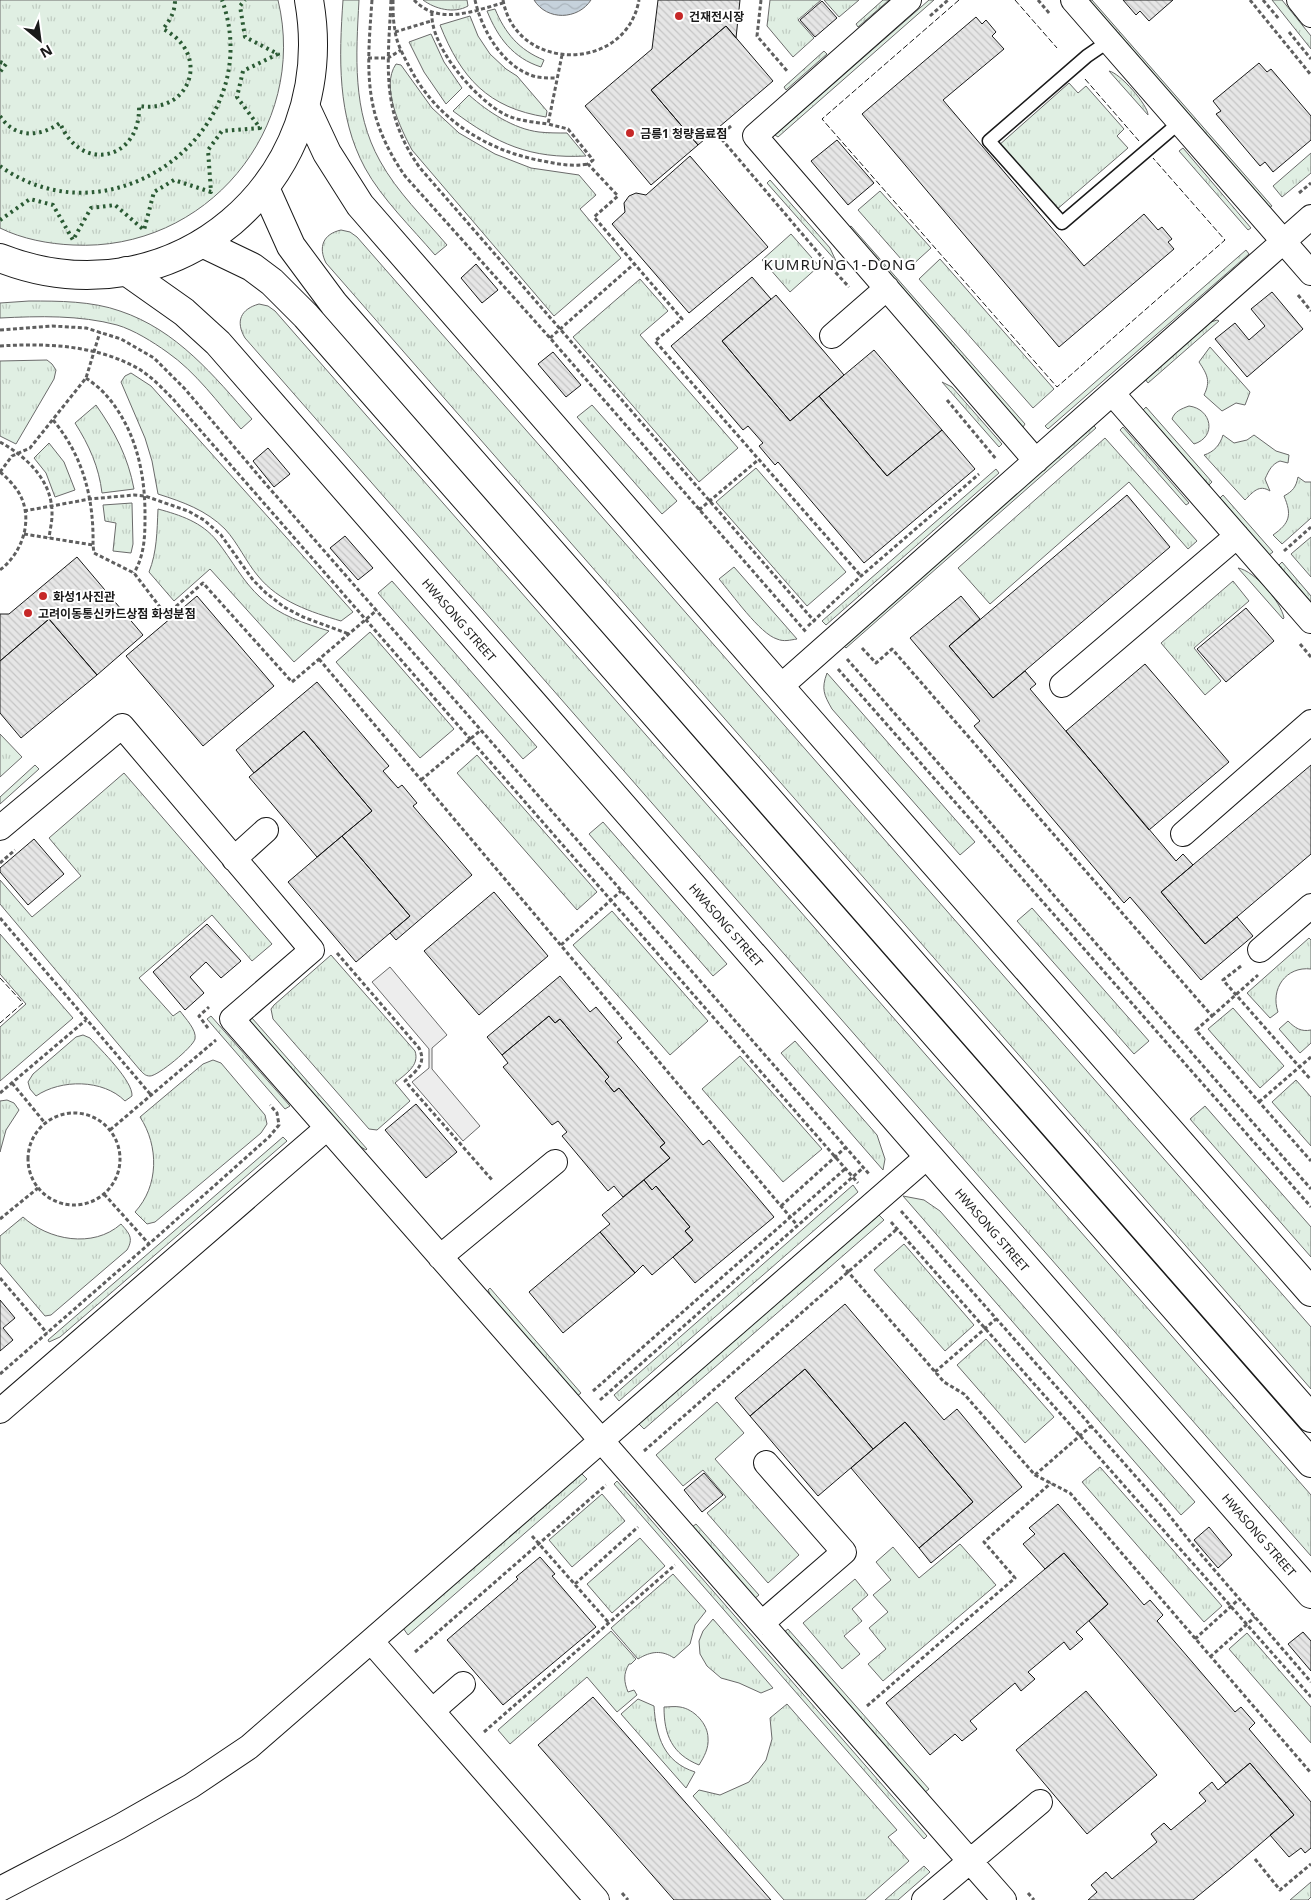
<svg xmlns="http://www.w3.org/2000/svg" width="1311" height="1900" font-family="'Noto Sans','Noto Sans KR',sans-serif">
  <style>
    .grass { fill: url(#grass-tufts); stroke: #6a6a6a }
    .parking { fill: #ededed; stroke: #6a6a6a }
    .water { fill: url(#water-waves); stroke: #6a6a6a }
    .building { fill: url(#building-back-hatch); stroke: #1a1a1a }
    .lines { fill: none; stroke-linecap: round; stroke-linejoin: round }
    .service-casing { stroke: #1a1a1a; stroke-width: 15 }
    .minor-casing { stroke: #1a1a1a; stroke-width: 26 }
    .primary-casing { stroke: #1a1a1a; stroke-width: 30 }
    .trunk-casing { stroke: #1a1a1a; stroke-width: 30 }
    .path { stroke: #5f5f5f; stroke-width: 3; stroke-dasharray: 4 2.5; stroke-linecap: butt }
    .service { stroke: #fff; stroke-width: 12 }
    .minor { stroke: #fff; stroke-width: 24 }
    .primary { stroke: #fff; stroke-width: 28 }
    .trunk { stroke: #fff; stroke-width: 28 }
    .hedge { stroke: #2b5a34; stroke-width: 4; stroke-dasharray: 2.5 4; stroke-linecap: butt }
    .fence { stroke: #1a1a1a; stroke-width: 1; stroke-dasharray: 6 2.5; stroke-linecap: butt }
    .poi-dot { fill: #c62828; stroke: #fff; stroke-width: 2 }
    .labels { text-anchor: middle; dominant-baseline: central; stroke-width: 4; stroke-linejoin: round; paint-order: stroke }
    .poi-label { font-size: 12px; font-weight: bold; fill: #1a1a1a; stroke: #fff; text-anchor: start }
    .street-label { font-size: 12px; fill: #1a1a1a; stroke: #fff }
    .quarter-label { font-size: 15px; letter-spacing: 1px; fill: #1a1a1a; stroke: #fff }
  </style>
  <defs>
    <pattern id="grass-tufts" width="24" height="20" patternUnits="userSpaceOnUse" patternTransform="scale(1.25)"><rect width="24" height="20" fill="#e0efe3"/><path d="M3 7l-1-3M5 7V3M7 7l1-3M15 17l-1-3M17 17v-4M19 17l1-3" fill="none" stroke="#c0ccc2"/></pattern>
    <pattern id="water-waves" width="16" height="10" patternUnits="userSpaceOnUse" patternTransform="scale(1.25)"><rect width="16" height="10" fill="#c6d2dc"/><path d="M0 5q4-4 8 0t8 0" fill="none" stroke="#aab4bc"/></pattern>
    <pattern id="building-back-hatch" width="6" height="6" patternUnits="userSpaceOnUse" patternTransform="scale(1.25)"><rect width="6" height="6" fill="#e6e6e6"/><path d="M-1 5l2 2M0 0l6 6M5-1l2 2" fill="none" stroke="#c5c5c5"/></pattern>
  </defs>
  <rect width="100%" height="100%" fill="#fff"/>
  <!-- grass -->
  <path class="grass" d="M0,0H278C309,129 206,252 73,245C49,244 22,239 0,228Z
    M343,0H359C356,56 352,111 380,161C397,192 424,218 447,245L435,255C412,228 382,199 365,168C337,116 339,58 343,0Z
    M423,0H467L468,6C454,14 435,9 423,0Z
    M770,0H821L798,20L814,38L793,57L767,26Z
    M824,0H859L839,17Z
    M883,0H889L858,27L856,24Z
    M929,0H934L778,137L775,135Z
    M1088,0H1092L1272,206L1269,208Z
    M1272,0H1282L1311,36V49Z
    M495,9C505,33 519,50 544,60L541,67C513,58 498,38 487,11Z
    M470,16L478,36L490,54L506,69L517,76L547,111L546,117C488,108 461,78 440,25Z
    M431,34L444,62L462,88L446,104L424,72L409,42Z
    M824,51L827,54L786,90L784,87Z
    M396,64L401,65L432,108L459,133L495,154L531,168L579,175L596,195L580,209L621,258L554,316L412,150C401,129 380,87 396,64Z
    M1109,71C1120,73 1148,105 1148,115Z
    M1069,83L1078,93L1086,86L1124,129L1117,136L1128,148L1055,211L998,146Z
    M469,95C488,112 514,129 539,132C548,133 558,133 567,133L586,156C530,159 497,144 453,111Z
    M1183,148L1251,228L1248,230L1179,151Z
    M1311,153V173L1282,197L1273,186Z
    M770,180L830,248L836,261L767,183Z
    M880,191L931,248L909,268L858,210Z
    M851,226L1025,424L1023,427L848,228Z
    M341,230L350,232L357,237L1311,1327V1389L326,263C318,247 323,234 341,230Z
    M791,234L819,266L790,292L762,260Z
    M1246,250L1249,254L1048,429L1045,426Z
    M940,259L1054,389L1033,408L919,279Z
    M640,279L668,311L640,335L738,448L699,482L573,337Z
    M29,301C59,301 92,301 120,311C177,330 214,376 252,419L241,429C218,403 196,372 167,352C153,342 134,330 117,325C80,315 39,316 0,318V303Z
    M259,304L268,306L275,311L1311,1495V1556L245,338C235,321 241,309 259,304Z
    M1217,320L1219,321L1148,383L1145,379L1211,322Z
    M1210,347L1250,392L1245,405L1236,403L1222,411L1204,395C1211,381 1207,374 1199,362Z
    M47,360L52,364L56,370L54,379L16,444L0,436V361Z
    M131,373L151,386L353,612L341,621C311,612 279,602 258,576C246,562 238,543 225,529C206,510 183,502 158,494L152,461L145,438L121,382L125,376Z
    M942,382L952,387L1002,444L999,447Z
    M96,405C115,432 128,457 134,489L102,493C99,467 89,445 75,423Z
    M592,405L677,501L662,514L577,417Z
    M1189,406C1212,409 1217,437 1194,444L1172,419C1175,411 1181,409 1189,406Z
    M1146,407L1212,482L1209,485L1143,410Z
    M1093,425L1096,428L846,648L843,645Z
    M1123,427L1189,503L1186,505L1120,430Z
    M1223,435L1234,443L1247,440L1254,435L1276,451L1289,455L1288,463L1280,461C1272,464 1269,470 1265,479L1270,491C1259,484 1253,492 1245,500L1204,455C1214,452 1220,445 1223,435Z
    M1105,438L1197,541L1188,549L1129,482L990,604L958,568Z
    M49,443L64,462L75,490L55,497L46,473L34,458Z
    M756,468L846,572L807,606L716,502Z
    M996,469L999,473L826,625L822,621Z
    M1298,477L1305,482H1311V518L1282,544L1273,535C1290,523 1292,515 1284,496C1293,491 1296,487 1298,477Z
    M1223,495L1273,552L1269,555L1220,498Z
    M132,503L133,544L131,553L113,551L116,523L105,521L103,505Z
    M158,509C180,515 202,522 217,541C232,560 243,582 261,598C280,616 304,623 329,631L294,662L210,569L174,601L149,572C157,552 157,531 158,509Z
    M1311,537V577L1291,554Z
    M1282,562L1311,596V602L1279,565Z
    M734,567L797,639C790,640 784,642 777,639C760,634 732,594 719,579Z
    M1238,568C1255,571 1281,602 1284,618L1283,619Z
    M392,581L537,747L523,759L378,593Z
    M1233,581L1249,601L1194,648L1221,681L1205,695L1161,643Z
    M370,632L454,729L420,758L336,662Z
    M827,673L975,842L960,855L832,709C824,695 821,689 827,673Z
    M0,734L22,757L0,777Z
    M477,755L597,892L577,910L457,773Z
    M35,765L39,769L0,804V797Z
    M124,773L272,944L252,961L212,915L139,978L173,1016L180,1011C185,1018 197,1030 195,1039C193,1047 158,1076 150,1076C145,1076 143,1073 140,1070L0,904V880L32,917L81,876L49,838Z
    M603,822L727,964L713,976L589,834Z
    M1032,908L1149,1041L1134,1054L1017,921Z
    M612,911L708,1021L670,1055L573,945Z
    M0,934L73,1018L0,1081V1027L26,1004L0,974Z
    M1309,938L1311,940V969C1286,966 1270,989 1278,1012L1270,1018L1247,993Z
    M331,955L415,1051C420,1066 405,1074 395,1083L410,1101L377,1130L369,1129L273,1019L271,1009L274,1005Z
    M1233,1008L1284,1066L1260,1088L1208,1029Z
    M211,1016L290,1106L285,1109L207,1019Z
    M252,1018L367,1149L366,1150L356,1144L249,1022Z
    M1288,1021C1295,1028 1301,1032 1311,1030V1043L1300,1053L1279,1029Z
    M83,1035L90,1038C101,1050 133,1081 132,1096L125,1101C103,1079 61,1079 36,1096L30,1089L28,1082L33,1074L76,1037Z
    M795,1041L877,1135L885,1159L883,1170L781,1053Z
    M740,1056L822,1149L783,1182L702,1089Z
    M213,1060L221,1063L265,1115L267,1124L261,1133L155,1222L147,1224L135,1212C159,1186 159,1146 140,1117L203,1064Z
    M1296,1080L1311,1097V1146L1272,1102Z
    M7,1100L14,1103L19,1110L6,1130L0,1152V1101Z
    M1205,1106L1311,1227V1257L1190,1119Z
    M283,1137L287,1141L60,1337L49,1342L48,1340Z
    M853,1185L858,1192L619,1401L614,1395Z
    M903,1196L924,1200L940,1211L1195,1502L1181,1515Z
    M878,1214L884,1220L644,1429L638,1423Z
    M23,1217C48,1240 93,1249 121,1224C129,1233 134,1238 127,1250L51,1315L45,1316L0,1263V1236Z
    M904,1244L974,1325L945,1351L874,1270Z
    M490,1288L581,1393L576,1397L494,1303L488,1290Z
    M986,1339L1054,1417L1025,1443L957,1365Z
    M717,1402L744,1433L715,1459L799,1555L768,1583L707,1513L726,1497L703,1470L683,1486L656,1455Z
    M1100,1467L1222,1606L1204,1622L1082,1482Z
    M581,1473L587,1479L408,1635L403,1628Z
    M617,1481L927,1836L924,1839L614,1484Z
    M602,1494L625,1521L572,1567L549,1540Z
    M696,1524L759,1595L754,1599L692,1527Z
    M640,1538L665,1566L612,1613L587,1584Z
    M960,1544L996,1585L883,1681L868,1664L886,1649L869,1628L888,1612L873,1595L891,1580L876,1562L893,1547L919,1578Z
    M673,1574L706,1611L695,1625L690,1644L674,1658C662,1650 651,1651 638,1659L611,1628Z
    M855,1579L868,1595L852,1609L862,1621L844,1636L860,1654L842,1669L803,1623Z
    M713,1619L773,1688L761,1693L739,1683L721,1678L707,1666L700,1654L699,1641L703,1631Z
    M788,1629L929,1789L924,1793L784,1632Z
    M611,1631L636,1659L631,1664H629C623,1674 624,1682 628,1692L634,1690L637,1695L617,1712L587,1677L510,1744L498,1730Z
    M1247,1633L1311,1707V1743L1229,1649Z
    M638,1699L654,1706C656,1737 664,1762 695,1772L686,1788L621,1714Z
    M787,1704L897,1830L888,1837L909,1861L865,1900H784L693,1796L699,1790L720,1795L749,1782L766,1760L772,1739L770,1718Z
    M664,1707C669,1707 675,1706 680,1707C694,1709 708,1724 708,1738C709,1748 704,1757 699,1765C672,1754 664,1735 664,1707Z
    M924,1866L930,1872L898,1900H885Z
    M1311,1882V1897L1308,1900H1290Z"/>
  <!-- parking -->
  <path class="parking" d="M390,967L447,1035L432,1048V1069L480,1126L463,1141L412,1082L429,1068V1049L372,982Z"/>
  <!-- water -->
  <path class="water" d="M534,0H591C578,20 547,21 534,0Z"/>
  <!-- building -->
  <path class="building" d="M658,0H740L736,38L726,26L651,90L698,145L651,185L585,106L652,49Z
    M1123,0H1173L1149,21L1140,11L1136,15Z
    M822,1L837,18L815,37L800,20Z
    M976,17L982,24L986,20L996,32L992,36L1004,49L943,100L1084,266L1144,214L1158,230L1162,227L1172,239L1168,242L1174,249L1059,347L862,114Z
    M726,26L773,81L698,145L651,90Z
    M1259,63L1267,72L1271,69L1311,116V140L1273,172L1265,162L1260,166L1216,114L1221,111L1213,101Z
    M837,140L874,183L848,205L811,161Z
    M690,156L768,247L689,313L612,224L625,212L624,203L629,196L636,193L646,195Z
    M476,264L498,290L482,303L461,278Z
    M752,277L771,299L722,341L790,421L819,396L887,476L942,430L975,469L864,563L778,462L775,465L759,446L763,443L748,426L743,430L671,346Z
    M1272,292L1303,329L1247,377L1215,339L1235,323L1249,340L1265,326L1251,309Z
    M776,295L844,375L790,421L722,341Z
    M874,350L942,430L887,476L819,396Z
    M553,352L581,385L566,397L538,364Z
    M268,448L290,474L274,487L253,461Z
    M1127,495L1170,547L993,698L949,646Z
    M345,536L373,568L358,580L330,548Z
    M77,557L143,635L97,675L49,619L0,661V614H9Z
    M197,596L274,686L203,746L126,656Z
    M961,596L980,619L949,646L993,698L1025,671L1036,684L1030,689L1176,861L1183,854L1193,865L1161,892L1205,944L1237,917L1253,936L1201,980L1130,897L1124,903L974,726L980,721L910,638Z
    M1246,608L1274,641L1226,682L1197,649Z
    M49,619L97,675L21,738L0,713V661Z
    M1145,664L1229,762L1149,830L1066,731Z
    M317,682L389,766L383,771L398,788L402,785L417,803L413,806L472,875L396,940L390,933L410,916L342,836L372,811L304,731L254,773L236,750Z
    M304,731L372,811L317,857L249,777Z
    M1311,765V854L1205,944L1161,892Z
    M342,836L410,916L356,962L288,882Z
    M34,839L64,874L28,905L0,872V868Z
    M494,892L548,956L479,1015L424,951Z
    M207,924L241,961L221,978L206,962L190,977L204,993L185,1010L153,972Z
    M560,976L590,1012L596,1007L622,1038L617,1042L703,1145L709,1140L774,1217L695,1283L673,1257L693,1240L685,1231L690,1227L656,1186L652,1190L644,1180L670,1158L660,1147L665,1143L619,1088L614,1092L605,1081L609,1077L560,1019L555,1023L549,1016L502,1055L487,1037Z
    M549,1016L555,1023L560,1019L609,1077L605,1081L614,1092L619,1088L665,1143L660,1147L670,1158L623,1197L614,1186L608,1191L562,1136L567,1132L558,1121L552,1125L503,1067L508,1063L502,1055Z
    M416,1104L457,1152L426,1178L385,1130Z
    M644,1180L652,1190L656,1186L690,1227L685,1231L693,1240L652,1275L643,1265L635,1273L600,1232L610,1224L602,1215Z
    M600,1232L635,1273L563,1333L529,1292Z
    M0,1300L15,1318L3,1328L13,1340L0,1351Z
    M845,1304L944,1420L957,1409L1022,1487L931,1563L919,1548L973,1502L905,1422L873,1449L805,1369L750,1416L735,1398Z
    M805,1369L873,1449L818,1496L750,1416Z
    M905,1422L973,1502L919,1548L851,1468Z
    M704,1473L723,1495L702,1512L684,1490Z
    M1058,1504L1144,1605L1150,1600L1163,1615L1157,1621L1235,1712L1241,1707L1255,1723L1249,1729L1311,1802V1848L1305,1853L1301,1848L1289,1857L1270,1835L1294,1815L1250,1763L1226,1783L1089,1621L1108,1604L1064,1553L1045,1569L1023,1544L1035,1534L1029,1528Z
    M1209,1527L1232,1555L1218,1568L1194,1540Z
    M1064,1553L1108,1604L1076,1632L1083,1639L1070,1650L1064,1642L1028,1672L1035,1679L1021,1691L1015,1683L970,1721L977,1729L962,1741L955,1734L930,1755L886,1703Z
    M540,1557L555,1574L552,1576L596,1627L503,1705L447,1640L518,1579L516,1577Z
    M1303,1632L1311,1641V1671L1288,1644Z
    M1086,1691L1157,1775L1087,1834L1016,1750Z
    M593,1697L657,1770L771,1900H674L538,1745Z
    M1250,1763L1294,1815L1231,1869L1193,1900H1088L1097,1892L1091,1885L1106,1872L1112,1879L1157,1842L1151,1834L1164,1823L1171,1830L1206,1801L1199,1793L1212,1782L1218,1790Z"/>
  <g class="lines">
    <defs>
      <path id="service" d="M1109,41L1087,56L989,141L1062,223L1180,122"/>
      <path id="minor" d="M909,0L755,136L1036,461
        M1073,0L1311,273
        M1299,0L1311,15
        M832,336L887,288
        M1112,393L1311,621
        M1062,685L1237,536
        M780,687L1311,217
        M0,828L122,726L312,950L232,1019L1004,1900
        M1183,834L1311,722
        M234,859L266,830
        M1260,950L1311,906
        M440,1257L555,1162
        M0,1411L327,1128
        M762,1623L844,1552L766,1463
        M432,1711L463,1684
        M0,1889L119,1827L191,1786L249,1747L371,1641
        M597,1900L371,1641L928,1156
        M924,1900L1040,1802"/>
      <path id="primary" d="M306,108L327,153L360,205L780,687L1311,1292
        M126,271L184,312L218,343L1311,1594"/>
      <path id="trunk" d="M265,188L291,246L334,304L1311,1418
        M202,243L252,267L272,282L306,316L1311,1463
        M0,258C173,326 341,180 309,0"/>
    </defs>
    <!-- service casing -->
    <use href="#service" class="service-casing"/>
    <!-- minor casing -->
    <use href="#minor" class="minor-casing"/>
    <!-- primary casing -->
    <use href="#primary" class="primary-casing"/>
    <!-- trunk casing -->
    <use href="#trunk" class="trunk-casing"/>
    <!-- path -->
    <path class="path" d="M372,0C367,70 362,114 405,176L550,338L806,632
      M391,0C388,65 380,112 420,168L815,622
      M393,0C393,10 393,21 395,30C396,42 403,55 409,66C435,118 486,151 543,161C558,164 572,167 588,164
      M414,0C439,26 473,11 503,3
      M475,0C482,31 504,69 537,77C544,78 551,78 557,78
      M503,0C516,73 626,73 639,0
      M761,0L757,36L788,72
      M1038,0L1050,14
      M1250,0L1311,75
      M1263,0L1279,19
      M432,12C429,46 477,101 506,115C519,121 534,122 548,124
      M930,16L948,0
      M395,32L431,21
      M1289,32L1311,59
      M562,55L548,124L568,129L593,160L588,164L618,196L594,217L682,319L655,341L861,576
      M368,58H388L401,50
      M731,126L719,136L826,262L849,287
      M1299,193L1311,183
      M1298,295L1311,311
      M0,330L52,326L86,328L121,339L154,358L185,389L264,482L869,1174
      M550,338L635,263
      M0,346C47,343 97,345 139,369C152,377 163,389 173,399L858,1183
      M86,378C93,383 101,389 106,395C135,428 145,471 145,514C145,535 145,554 134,573
      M947,400L996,459
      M53,420C83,456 94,498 93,545
      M0,442C27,457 53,481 52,515C52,522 50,530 49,538
      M0,472L12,456L30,448L86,378L100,332
      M0,472C5,476 10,481 14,486C36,512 25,551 0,570
      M699,510L758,460
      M24,511L90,499L134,495L145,496L188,511L204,520L221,535L253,580L266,593L284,607L303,617L349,634
      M24,534L93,545L94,553L134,573L166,615L203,583L292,682L377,610
      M1284,551L1311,527
      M808,626L861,576L979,474
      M1300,644L1311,657
      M862,648L876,663L892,649L1212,1016L1196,1030L1311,1161
      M319,659L797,1225
      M847,659L1311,1189
      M838,669L1311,1207
      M421,780L481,730
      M0,863L15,850
      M0,918L151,1095
      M561,945L621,891
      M337,953L419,1048C427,1064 416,1071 405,1081L493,1181
      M1241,966L1223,980L1311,1080
      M1212,1016L1258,975
      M208,1028L199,1016L209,1007
      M12,1083L45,1123
      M0,1093L86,1020
      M1259,1102L1311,1057
      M28 1159a46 46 0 1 1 92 0a46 46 0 1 1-92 0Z
      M110,1130L216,1040
      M104,1194L149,1244
      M781,1206L846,1147
      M901,1211L1161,1505L1192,1544L1311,1682
      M0,1219L38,1188
      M891,1222L1311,1697
      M842,1265L944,1382L964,1394L1035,1475L1070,1493L1311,1773
      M0,1278L47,1333
      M935,1372L996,1319
      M0,1374L149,1244L269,1137L279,1125L277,1113L270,1105
      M593,1391L845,1169
      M600,1400L864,1167
      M644,1451L897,1229
      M1035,1475L1091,1426
      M532,1536L609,1623
      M575,1584L638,1527
      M1195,1639L1239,1599
      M415,1652L606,1485
      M1210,1657L1255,1617
      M867,1706L1015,1578L984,1542L1051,1483
      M484,1732L675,1565
      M1255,1859L1280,1890L1311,1864
      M622,1893L628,1900
      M1028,1893L1034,1900"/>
    <!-- service -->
    <use href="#service" class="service"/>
    <!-- minor -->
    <use href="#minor" class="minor"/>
    <!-- primary -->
    <use href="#primary" class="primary"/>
    <!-- trunk -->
    <use href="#trunk" class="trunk"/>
    <!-- hedge -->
    <path class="hedge" d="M0,62L6,64L0,72
      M0,116C15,139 40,137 60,123C81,174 141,160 139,106C192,114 211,53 163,29C170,20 175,12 175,0
      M0,166C112,247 269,130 222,0
      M0,220L30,199L53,205L73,240L91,208L115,205L144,230L154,192L174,180L211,192L208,150L222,131L260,128L237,97L243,71L278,54L245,37L240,6L245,0"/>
    <!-- fence -->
    <path class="fence" d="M959,0L822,119L1057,387L1225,240L1153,158
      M1015,0L1057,48
      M1085,79L1139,141
      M0,978L23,1003L0,1023"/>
  </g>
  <!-- markers -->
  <g class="poi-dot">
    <circle cx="679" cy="16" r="5"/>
    <circle cx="630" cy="133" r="5"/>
    <circle cx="43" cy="596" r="5"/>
    <circle cx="28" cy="613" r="5"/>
  </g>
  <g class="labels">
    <!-- poi labels -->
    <g class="poi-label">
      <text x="689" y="16">건재전시장</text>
      <text x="640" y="133">금릉1 청량음료점</text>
      <text x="53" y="596">화성1사진관</text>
      <text x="38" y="613">고려이동통신카드상점 화성분점</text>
    </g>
    <!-- street labels -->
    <g class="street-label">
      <text transform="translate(459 620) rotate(49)">HWASONG STREET</text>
      <text transform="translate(726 925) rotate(49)">HWASONG STREET</text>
      <text transform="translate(992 1230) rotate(49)">HWASONG STREET</text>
      <text transform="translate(1259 1535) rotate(49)">HWASONG STREET</text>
    </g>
    <!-- quarter labels -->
    <g class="quarter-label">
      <text x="840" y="264">KUMRUNG 1-DONG</text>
    </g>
  </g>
  <!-- north arrow -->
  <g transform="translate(40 40) rotate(151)" stroke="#ffffff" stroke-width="4" paint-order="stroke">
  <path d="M0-4L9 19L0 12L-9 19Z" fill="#1a1a1a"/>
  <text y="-8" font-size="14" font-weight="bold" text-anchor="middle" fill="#1a1a1a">N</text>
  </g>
</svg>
